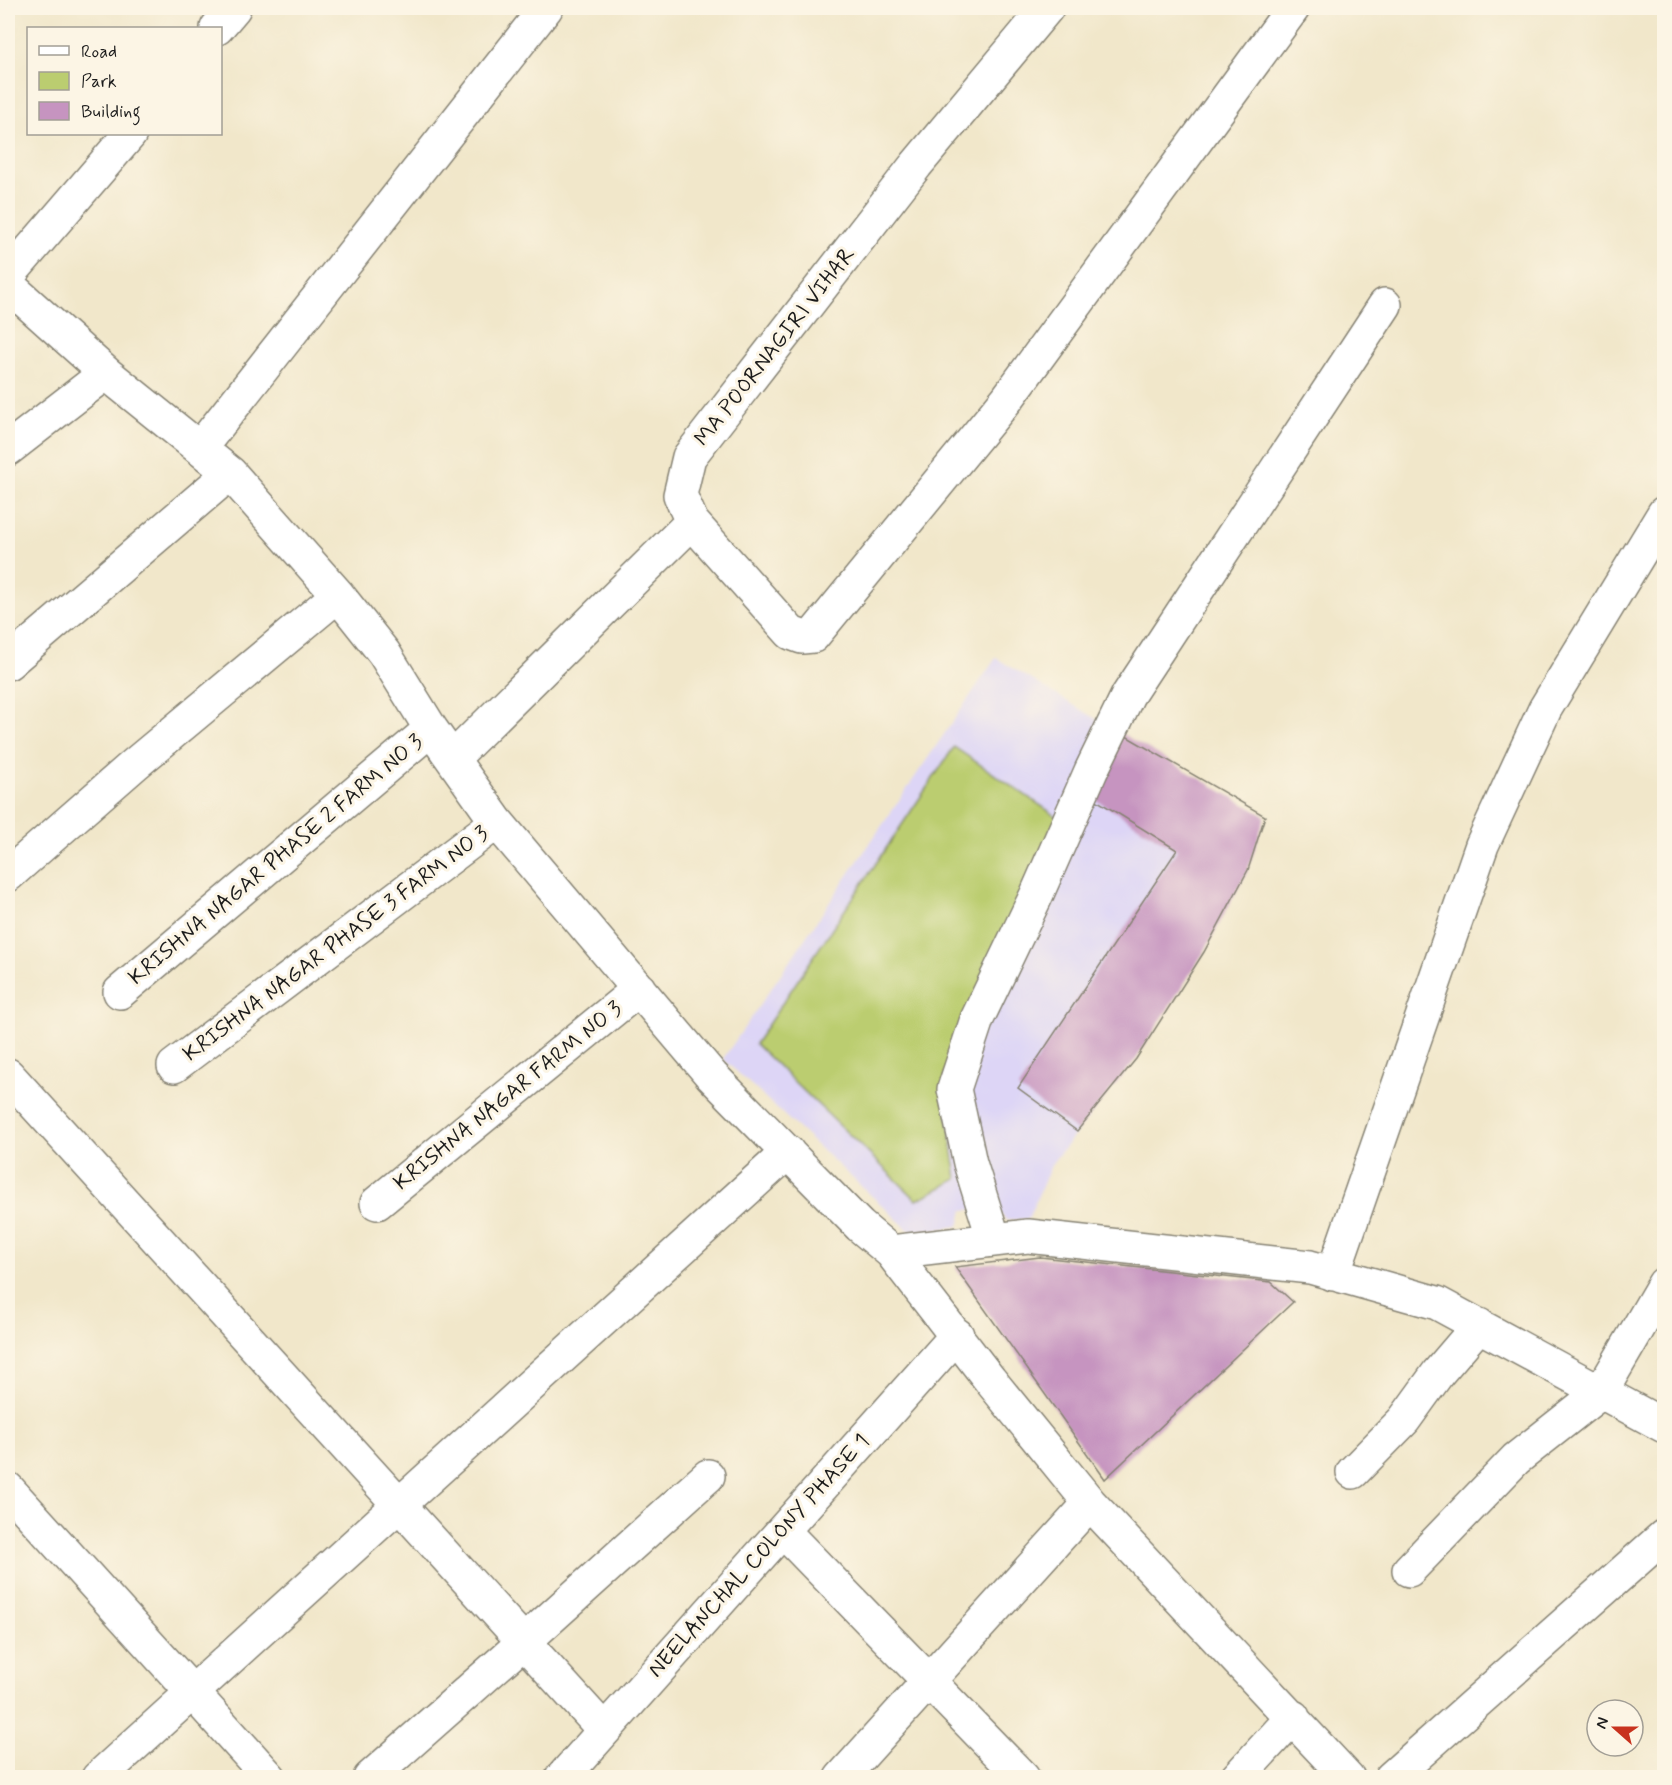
<svg xmlns="http://www.w3.org/2000/svg" width="1672" height="1785" font-family="Mynerve,sans-serif">
  <style>
    .built { fill: #ddd5f6 }
    .green { fill: #bbcd70; stroke: #6c7446; stroke-width: 1.5 }
    .building { fill: #c694c0 }
    .lines { fill: none; stroke-linecap: round; stroke-linejoin: round }
    .minor-casing { stroke: #868273; stroke-width: 36 }
    .minor { stroke: #fff; stroke-width: 33 }
    .labels { text-anchor: middle; dominant-baseline: central; stroke-width: 6; stroke-linejoin: round; paint-order: stroke }
    .street-label { font-size: 22px; fill: #1c1c1c; stroke: #fcf5e5 }
  </style>
  <rect width="100%" height="100%" fill="#fcf5e5"/>
  <filter id="ink" filterUnits="userSpaceOnUse"><feTurbulence type="fractalNoise" baseFrequency=".0167" numOctaves="2"/><feDisplacementMap in="SourceGraphic" scale="12" xChannelSelector="R" yChannelSelector="G"/><feConvolveMatrix kernelMatrix="1 2 1 2 8 2 1 2 1" color-interpolation-filters="sRGB"/></filter>
  <filter id="wash" filterUnits="userSpaceOnUse"><feTurbulence type="fractalNoise" baseFrequency=".008" numOctaves="4" result="noise"/><feDisplacementMap in="SourceGraphic" scale="24" xChannelSelector="R" yChannelSelector="G"/><feGaussianBlur stdDeviation="1.35" result="paint"/><feColorMatrix in="noise" values="0 0 0 0 0 0 0 0 0 0 0 0 0 0 0 0 0 1.4 0 .05"/><feComposite in="paint" operator="in"/></filter>
  <g filter="url(#wash)">
    <rect width="100%" height="100%" fill="#f1e7ca"/>
    <!-- built -->
    <path class="built" d="M996,658L1111,728L1265,816L1248,870L1204,952L1136,1059L1052,1163L1028,1219L1006,1220L997,1209L963,1210L959,1226L912,1233L723,1059Z"/>
    <!-- green -->
    <path class="green" d="M954,747L1068,824L952,1039L943,1085L957,1179L917,1200L755,1044Z"/>
    <g id="blocks">
      <!-- building -->
      <path class="building" d="M1119,732L1265,816L1248,870L1204,952L1136,1059L1077,1131L1018,1088L1177,850L1088,795Z
        M1040,1257L1271,1282L1293,1302L1105,1479L955,1267Z"/>
    </g>
  </g>
  <g filter="url(#ink)">
    <use href="#blocks" fill-opacity="0" stroke="#868273" stroke-width="1.5"/>
    <g class="lines">
      <defs>
        <path id="minor" d="M217,28L234,8
          M8,276L130,134
          M8,285L106,373L230,473L338,595L384,653L431,729L497,822L712,1076L860,1226L891,1252L990,1380L1090,1503L1348,1778
          M200,448L546,8
          M8,449L106,373
          M692,522L791,633L802,637L813,636L1007,399L1293,8
          M8,663L230,473
          M453,758L692,522L680,495L689,457L916,165L1047,8
          M8,875L135,764L338,595
          M120,992L431,729
          M174,1066L497,822
          M8,1075L604,1730
          M377,1203L639,989
          M994,1240L970,1163L954,1089L977,1019L1036,896L1091,771L1128,695L1385,305
          M891,1252L1028,1236L1310,1267L1437,1303L1664,1426
          M1333,1274L1482,845L1545,709L1664,513
          M1353,1472L1404,1420L1438,1373L1479,1325
          M8,1489L270,1778
          M783,1531L1023,1778
          M1409,1570L1516,1459L1601,1392L1664,1284
          M98,1778L788,1152
          M370,1778L525,1641L708,1476
          M562,1778L957,1335
          M841,1778L1090,1503
          M1237,1778L1293,1717
          M1391,1778L1664,1536"/>
      </defs>
      <!-- minor casing -->
      <use href="#minor" class="minor-casing"/>
      <!-- minor -->
      <use href="#minor" class="minor"/>
    </g>
  </g>
  <g class="labels">
    <!-- street labels -->
    <g class="street-label">
      <text transform="translate(775 347) rotate(-52)">MA POORNAGIRI VIHAR</text>
      <text transform="translate(276 860) rotate(-40)">KRISHNA NAGAR PHASE 2 FARM NO 3</text>
      <text transform="translate(336 944) rotate(-37)">KRISHNA NAGAR PHASE 3 FARM NO 3</text>
      <text transform="translate(508 1096) rotate(-39)">KRISHNA NAGAR FARM NO 3</text>
      <text transform="translate(759 1556) rotate(-48)">NEELANCHAL COLONY PHASE 1</text>
    </g>
  </g>
  <!-- margin -->
  <rect width="1672" height="1785" fill="none" stroke="#fcf5e5" stroke-width="30"/>
  <!-- legend -->
  <rect x="27" y="27" width="195" height="108" fill="#fcf5e5" stroke="#a29e95" stroke-width="1.5"/>
  <rect x="39" y="46" width="30" height="9" fill="#ffffff" stroke="#a29e95" stroke-width="1.5"/>
  <text x="81" y="57" font-size="18" fill="#1c1c1c">Road</text>
  <rect x="39" y="72" width="30" height="18" fill="#bbcd70" stroke="#a29e95" stroke-width="1.5"/>
  <text x="81" y="87" font-size="18" fill="#1c1c1c">Park</text>
  <rect x="39" y="102" width="30" height="18" fill="#c694c0" stroke="#a29e95" stroke-width="1.5"/>
  <text x="81" y="117" font-size="18" fill="#1c1c1c">Building</text>
  <!-- north arrow -->
  <g transform="translate(1615 1728) rotate(291)"><circle r="28" fill="#fcf5e5" stroke="#a29e95" stroke-width="1.5"/>
  <path d="M0-4.5L10 22L0 15L-10 22Z" fill="#c8321e"/>
  <text y="-9" font-size="16" font-weight="bold" text-anchor="middle" fill="#1c1c1c">N</text>
  </g>
</svg>
